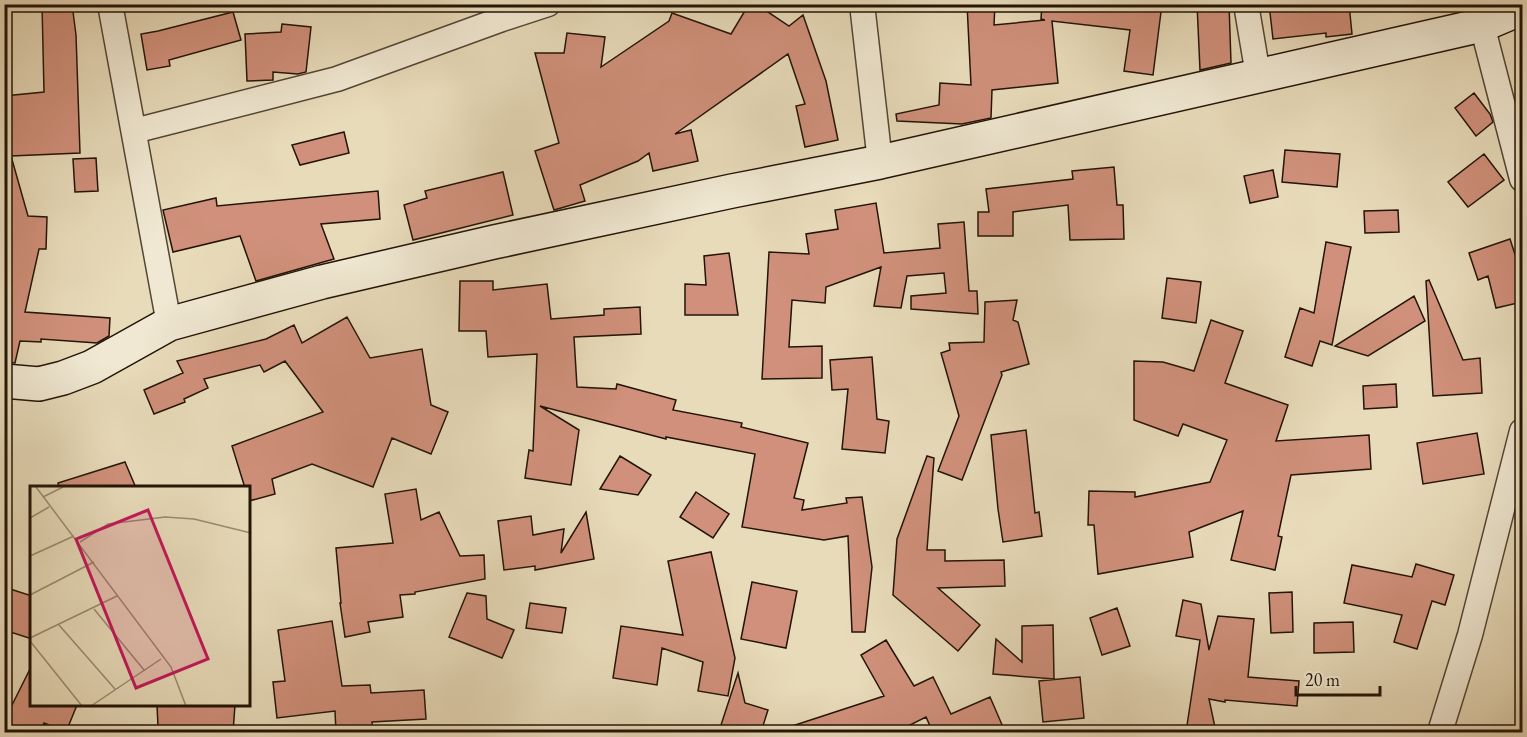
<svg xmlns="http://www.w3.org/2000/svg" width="1527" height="737" font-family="'EB Garamond',serif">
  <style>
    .building { fill: #d0907b; stroke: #231407; stroke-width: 1.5 }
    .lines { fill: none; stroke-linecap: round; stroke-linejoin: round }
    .street-casing { stroke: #544634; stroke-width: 27 }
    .secondary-casing { stroke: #231407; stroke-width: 36 }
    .street { stroke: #f0e8d2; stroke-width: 24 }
    .secondary { stroke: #f0e8d2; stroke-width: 33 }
    .inset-road { fill: none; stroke: #998b72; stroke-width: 1.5 }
    .view { fill: #c2185b; fill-opacity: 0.15; stroke: #c2185b; stroke-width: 3 }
    .inset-edge { fill: none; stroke: #231407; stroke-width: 3 }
  </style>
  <rect width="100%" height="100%" fill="#e8dbba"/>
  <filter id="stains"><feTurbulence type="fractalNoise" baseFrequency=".00333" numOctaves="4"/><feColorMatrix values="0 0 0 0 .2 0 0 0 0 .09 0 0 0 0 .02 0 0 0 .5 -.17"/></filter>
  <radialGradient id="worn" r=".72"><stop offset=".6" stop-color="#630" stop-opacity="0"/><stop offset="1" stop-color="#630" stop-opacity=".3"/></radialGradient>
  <!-- building -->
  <path class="building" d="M42,4H72L76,35L80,153L11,156L28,216L47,217L46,249H39L25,312L110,318L109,336L97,343L41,339V342L20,341L15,363L4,362V96L44,92Z
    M749,4H756L789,26L803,15L826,81L838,140L805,147L796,106L805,104L788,54L675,134L691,130L698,161L653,171L649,153L638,161L580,185L585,201L554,210L535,151L559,143L535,53H564L567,33L605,37L601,67L669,21L672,13L731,34Z
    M967,4H995L994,25L1045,20L1041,19L1042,4H1162L1153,75L1124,71L1130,30L1052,21L1058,83L992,90L991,118L962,124L897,121L896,114L939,105L940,83L971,85Z
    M1197,4H1229L1231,63L1200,70Z
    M1269,4H1349L1352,34L1326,37V33L1273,39Z
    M233,12L241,40L169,60L170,66L147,70L141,34L158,31Z
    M282,24L311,27L306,72L298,74L273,72V80L247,81L245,34L281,32Z
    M1474,93L1490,114L1493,122L1476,136L1455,108Z
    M344,132L349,153L300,165L292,145Z
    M1285,150L1340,154L1337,187L1282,182Z
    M1484,154L1504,180L1468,207L1448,182Z
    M96,158L98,191L75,192L73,159Z
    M1114,167L1117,205H1123L1124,239L1070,240L1068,205L1013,212V236H978V212H989L986,189L1073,179L1072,171Z
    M1273,170L1278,197L1250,203L1244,176Z
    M503,172L513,215L413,240L404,205L427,198L425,191Z
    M378,191L380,219L321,224L334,259L256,281L240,236L173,252L163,210L216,198L217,206Z
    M876,203L884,253L940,248L938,224L964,222L969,291H977L978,314L911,309V296L946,293L944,273L907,276L901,308L874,306L881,267L826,287L825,303L792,300L789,347L822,346V378L762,379L769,252L809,254L806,234L838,229L835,210Z
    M1398,210L1399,232L1365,233L1364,211Z
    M1510,239L1522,276V302L1496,308L1488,276L1478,280L1469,253Z
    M1326,242L1351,247L1332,345L1320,341L1312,366L1285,357L1300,308L1314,313Z
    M729,253L738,315H685V284L706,285L704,256Z
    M1167,278L1201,282L1196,323L1162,318Z
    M1429,280L1463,360L1480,358L1482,393L1433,396L1426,281Z
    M460,281H493V290L547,284L551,319L604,315V309L640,307L641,334L574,337L577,387L616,389L617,384L676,400L673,410L742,423L741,427L808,443L794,498L804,500L802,510L847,503L846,498L862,497L872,567L865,632H852L848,536L824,540L742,527L755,454L666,437V439L540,406L579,430L571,485L525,478L529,450L533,451L537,354L488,357L486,331H459Z
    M1414,296L1425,321L1368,356L1335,346Z
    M1017,300L1013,320L1018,322L1029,364L1001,372L1002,375L962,480L938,471L959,416L941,353L950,350L949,343L984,342L985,302Z
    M347,317L370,358L422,349L431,405L448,412L431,454L392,438L373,487L312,464L272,479L275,494L249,501V488H245L232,446L323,412L285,361L264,372L260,365L204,379L208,388L184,399L185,402L154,414L144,390L183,373L177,361L266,339L294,325L302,343Z
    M1211,320L1243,331L1225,383L1288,405L1276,441L1369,435L1371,469L1291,475L1278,536L1282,537L1275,570L1231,560L1243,511L1189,532L1193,557L1098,574L1094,525H1088L1089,491L1135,492V497L1210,482L1227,440L1183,424L1178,436L1134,420V361L1163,362L1194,371Z
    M872,357L877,419L889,421L885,453L842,449L848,389L832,390L830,360Z
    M1396,384L1397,407L1364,409L1363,386Z
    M1026,430L1035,513L1039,512L1042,536L1003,542L998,509L991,435Z
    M1477,433L1484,474L1423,484L1417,443Z
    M620,456L651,475L638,495L600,489Z
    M927,456L934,458L927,550H945V561L1004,560L1005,586L938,588L980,625L958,651L893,595L897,539Z
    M125,462L136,488H59L58,483Z
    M416,489L421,520L439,512L460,556L484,555L485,579L415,592V594L400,595L403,617L368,622L370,632L345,637L340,603H341L336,548L393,543L385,494Z
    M696,492L729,514L713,538L680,517Z
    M586,512L594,559L535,570V566L504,570L498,521L531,516L533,535L564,529L561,553Z
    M711,552L735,658L728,696L698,691L703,662L662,648L657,685L613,678L621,626L683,635L668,561Z
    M1416,564L1454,575L1445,605L1432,601L1417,649L1394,642L1402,615L1344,603L1352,565L1412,577Z
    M752,582L797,591L786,648L741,639Z
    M4,587L32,596V639L4,630Z
    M1292,592L1293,632L1271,633L1269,593Z
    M467,593L486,596L487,619L514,630L502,658L449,637Z
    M1183,600L1201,604L1209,650L1218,616L1254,619L1248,677L1299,681L1297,706L1225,700V702L1209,699L1216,732H1186L1200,640L1176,636Z
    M530,603L566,608L562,633L526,628Z
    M1117,608L1130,646L1102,655L1090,618Z
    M332,621L342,686L370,685L371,693L424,690L426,719L372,722L373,732H336L335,711L277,718L273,682L285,681L278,630Z
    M1353,622L1354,652L1314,653V623Z
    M1053,625L1054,679L993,674L996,639L1022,662V626Z
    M886,640L914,686L933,677L951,714L990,697L1003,727L991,732H917L930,726L926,717L896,732H787L786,728L884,696L861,655Z
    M32,665V705H77L66,732L44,723L40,732H4V722L10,710L4,707V705H12Z
    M738,673L745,703L768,710L761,732H733L720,728Z
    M1080,677L1084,718L1043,722L1039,681Z
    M157,705H235L233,732L158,726Z"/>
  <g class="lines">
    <defs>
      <path id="street" d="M110,4L169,324
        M862,4L880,162
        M1246,4L1258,75
        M1482,25L1522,179
        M134,131L337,79L502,19L548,4
        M1440,732L1470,635L1522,431"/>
      <path id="secondary" d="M4,381L39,384L63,378L92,367L169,324L322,282L494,242L732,191L880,162L1482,25L1522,8"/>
    </defs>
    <!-- street casing -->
    <use href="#street" class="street-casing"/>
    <!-- secondary casing -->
    <use href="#secondary" class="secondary-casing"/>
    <!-- street -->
    <use href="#street" class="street"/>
    <!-- secondary -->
    <use href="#secondary" class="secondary"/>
  </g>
  <!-- overview -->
  <g transform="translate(30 486)">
    <rect width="220" height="220" fill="#e8dbba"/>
    <path class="inset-road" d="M6,1L141,181L156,220M13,11L33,1M0,32L19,21M50,56L78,38L135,31L164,33L221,47M0,70L44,50M0,109L64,76M64,123L114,184M29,139L85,203M0,152L87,110M0,155L52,220M61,220L131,173"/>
    <path class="view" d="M118,24L178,173L106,202L46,53Z"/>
    <rect width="220" height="220" class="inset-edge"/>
  </g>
  <!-- margin -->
  <rect width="1527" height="737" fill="none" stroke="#e8dbba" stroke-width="24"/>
  <rect x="6" y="6" width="1515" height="725" fill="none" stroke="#231407" stroke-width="3"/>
  <rect x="12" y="12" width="1503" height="713" fill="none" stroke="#231407" stroke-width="1.5"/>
  <!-- scale -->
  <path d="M1296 686v9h84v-9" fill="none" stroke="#231407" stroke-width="3"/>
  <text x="1305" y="686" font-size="18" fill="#231407" stroke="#f0e8d2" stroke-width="4.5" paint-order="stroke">20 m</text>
  <rect width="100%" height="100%" filter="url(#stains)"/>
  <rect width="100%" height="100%" fill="url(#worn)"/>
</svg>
